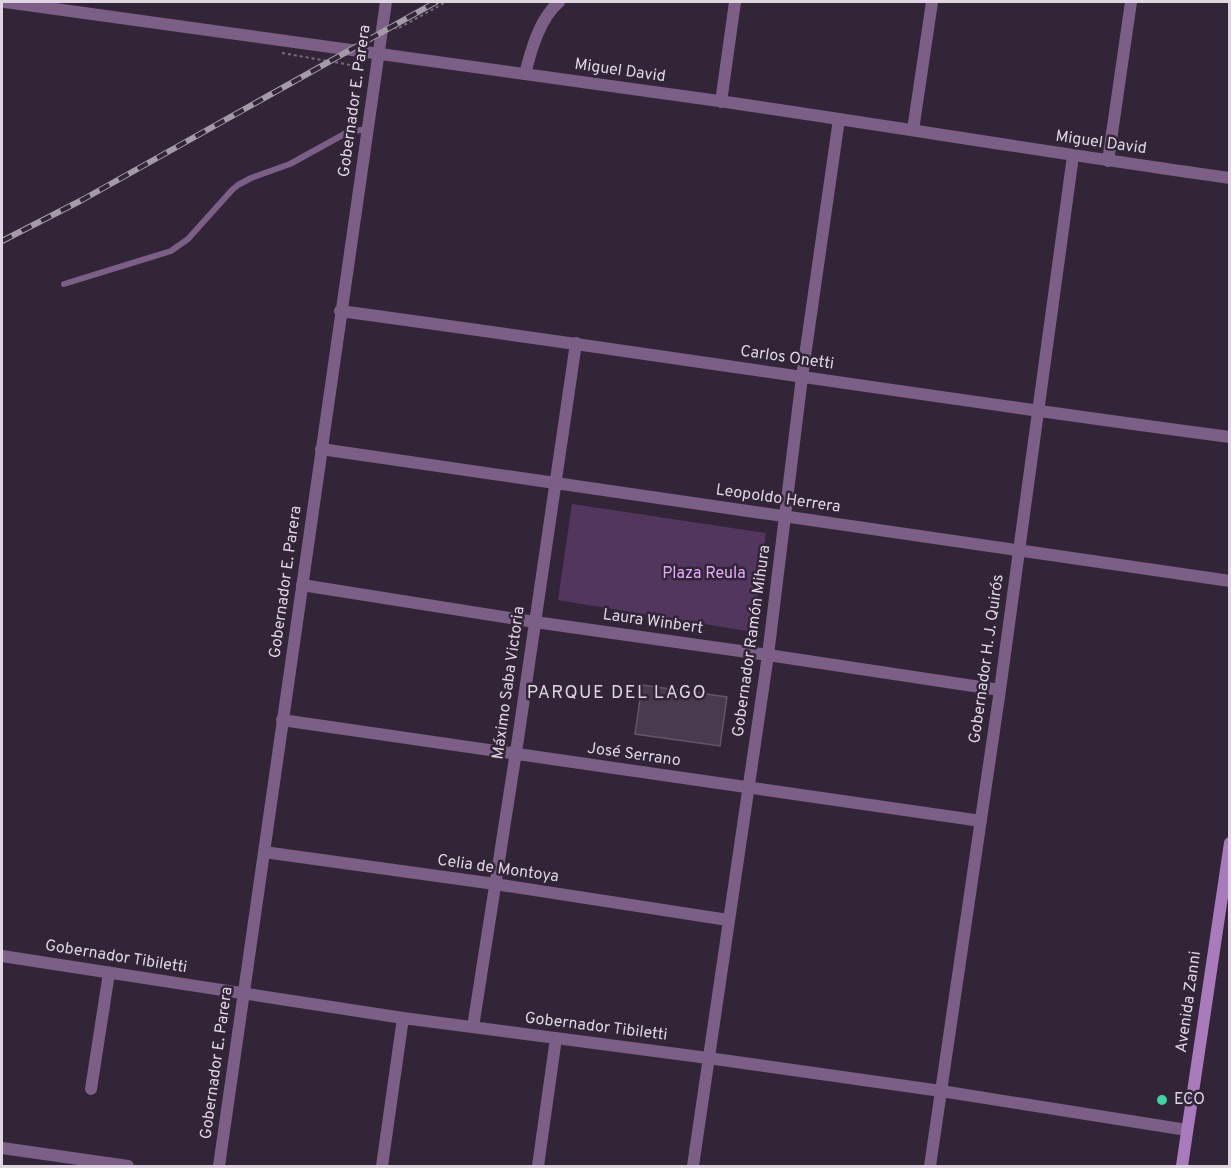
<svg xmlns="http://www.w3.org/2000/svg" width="1231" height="1168" font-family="Overpass,sans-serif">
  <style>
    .green { fill: #53365e }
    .building { fill: #493a4f; stroke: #65556b; stroke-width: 1.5 }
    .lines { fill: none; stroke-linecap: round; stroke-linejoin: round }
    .path { stroke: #786c7d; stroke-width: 2; stroke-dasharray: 3 3; stroke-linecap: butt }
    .service { stroke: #7c5f87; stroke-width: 6 }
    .minor { stroke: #7c5f87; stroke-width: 12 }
    .tertiary { stroke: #7c5f87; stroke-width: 12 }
    .secondary { stroke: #aa7bbc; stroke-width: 12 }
    .rail-casing { stroke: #a59aa8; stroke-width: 6 }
    .rail { stroke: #332538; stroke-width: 4; stroke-dasharray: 11; stroke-linecap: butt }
    .poi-dot { fill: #3ed4a2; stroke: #332538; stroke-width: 2 }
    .labels { text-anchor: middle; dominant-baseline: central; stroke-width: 5; stroke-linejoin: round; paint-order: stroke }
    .street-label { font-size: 16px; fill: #dfd6e2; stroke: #332538 }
    .park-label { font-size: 16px; fill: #e4aafb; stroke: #332538 }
    .poi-label { font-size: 16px; fill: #dfd6e2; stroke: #332538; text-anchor: start }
    .neighbourhood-label { font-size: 18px; letter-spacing: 1.5px; fill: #dfd6e2; stroke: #332538 }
  </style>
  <rect width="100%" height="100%" fill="#332538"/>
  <!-- green -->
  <path class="green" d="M572,504L766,533L753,632L558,600Z"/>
  <!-- building -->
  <path class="building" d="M642,685L727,697L720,746L635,734Z"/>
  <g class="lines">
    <!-- path -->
    <path class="path" d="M394,27L397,29L446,2
      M282,53L362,67L364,68"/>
    <!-- service -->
    <path class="service" d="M64,284L171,251L188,239L232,190L238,185L251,178L290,164L348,132L367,129"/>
    <!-- minor -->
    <path class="minor" d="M525,74C531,50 540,18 559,2
      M721,102L735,2
      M913,130L932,2
      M1108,161L1131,2
      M340,311C637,351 933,398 1230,437
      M321,449L1230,581
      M302,585L535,622L768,655L1000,690
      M282,720L981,821
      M264,852L495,884L728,920
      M2,956L403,1018L708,1058L941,1091L1187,1130
      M473,1027L518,739L576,343
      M91,1089L109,973
      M2,1148L128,1166
      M219,1166L386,2
      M382,1166L403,1018
      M538,1166L556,1038
      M693,1166L768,655L802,377L839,119
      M930,1166L1000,690L1073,156"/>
    <!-- tertiary -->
    <path class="tertiary" d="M5,2C243,34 481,67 719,101C890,126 1059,154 1230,178"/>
    <!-- secondary -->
    <path class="secondary" d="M1182,1166L1230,843"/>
    <defs>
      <path id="rail" d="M2,241L82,200L436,2"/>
    </defs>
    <!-- rail casing -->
    <use href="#rail" class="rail-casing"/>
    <!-- rail -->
    <use href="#rail" class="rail"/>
  </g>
  <!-- markers -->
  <circle class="poi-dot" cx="1162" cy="1100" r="6"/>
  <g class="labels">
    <!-- street labels -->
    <g class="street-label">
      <text transform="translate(620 71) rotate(8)">Miguel David</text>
      <text transform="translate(355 101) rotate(-82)">Gobernador E. Parera</text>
      <text transform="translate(1101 143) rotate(8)">Miguel David</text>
      <text transform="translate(787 358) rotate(8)">Carlos Onetti</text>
      <text transform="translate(778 499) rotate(8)">Leopoldo Herrera</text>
      <text transform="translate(286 582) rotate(-82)">Gobernador E. Parera</text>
      <text transform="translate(653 622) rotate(8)">Laura Winbert</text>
      <text transform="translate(752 641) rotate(-82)">Gobernador Ramón Mihura</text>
      <text transform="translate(987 659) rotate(-82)">Gobernador H. J. Quirós</text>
      <text transform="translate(509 683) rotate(-82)">Máximo Saba Victoria</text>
      <text transform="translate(634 755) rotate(8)">José Serrano</text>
      <text transform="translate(498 869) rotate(8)">Celia de Montoya</text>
      <text transform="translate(116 957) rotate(9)">Gobernador Tibiletti</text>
      <text transform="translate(1189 1002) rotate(-82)">Avenida Zanni</text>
      <text transform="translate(596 1027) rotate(7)">Gobernador Tibiletti</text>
      <text transform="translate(217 1063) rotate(-82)">Gobernador E. Parera</text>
    </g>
    <!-- park labels -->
    <g class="park-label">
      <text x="704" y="574">Plaza Reula</text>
    </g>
    <!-- poi labels -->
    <g class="poi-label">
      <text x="1174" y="1100">ECO</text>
    </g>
    <!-- neighbourhood labels -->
    <g class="neighbourhood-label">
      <text x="617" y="693">PARQUE DEL LAGO</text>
    </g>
  </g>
  <!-- border -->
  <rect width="1231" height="1168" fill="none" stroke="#dfd6e2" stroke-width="6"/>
</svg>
